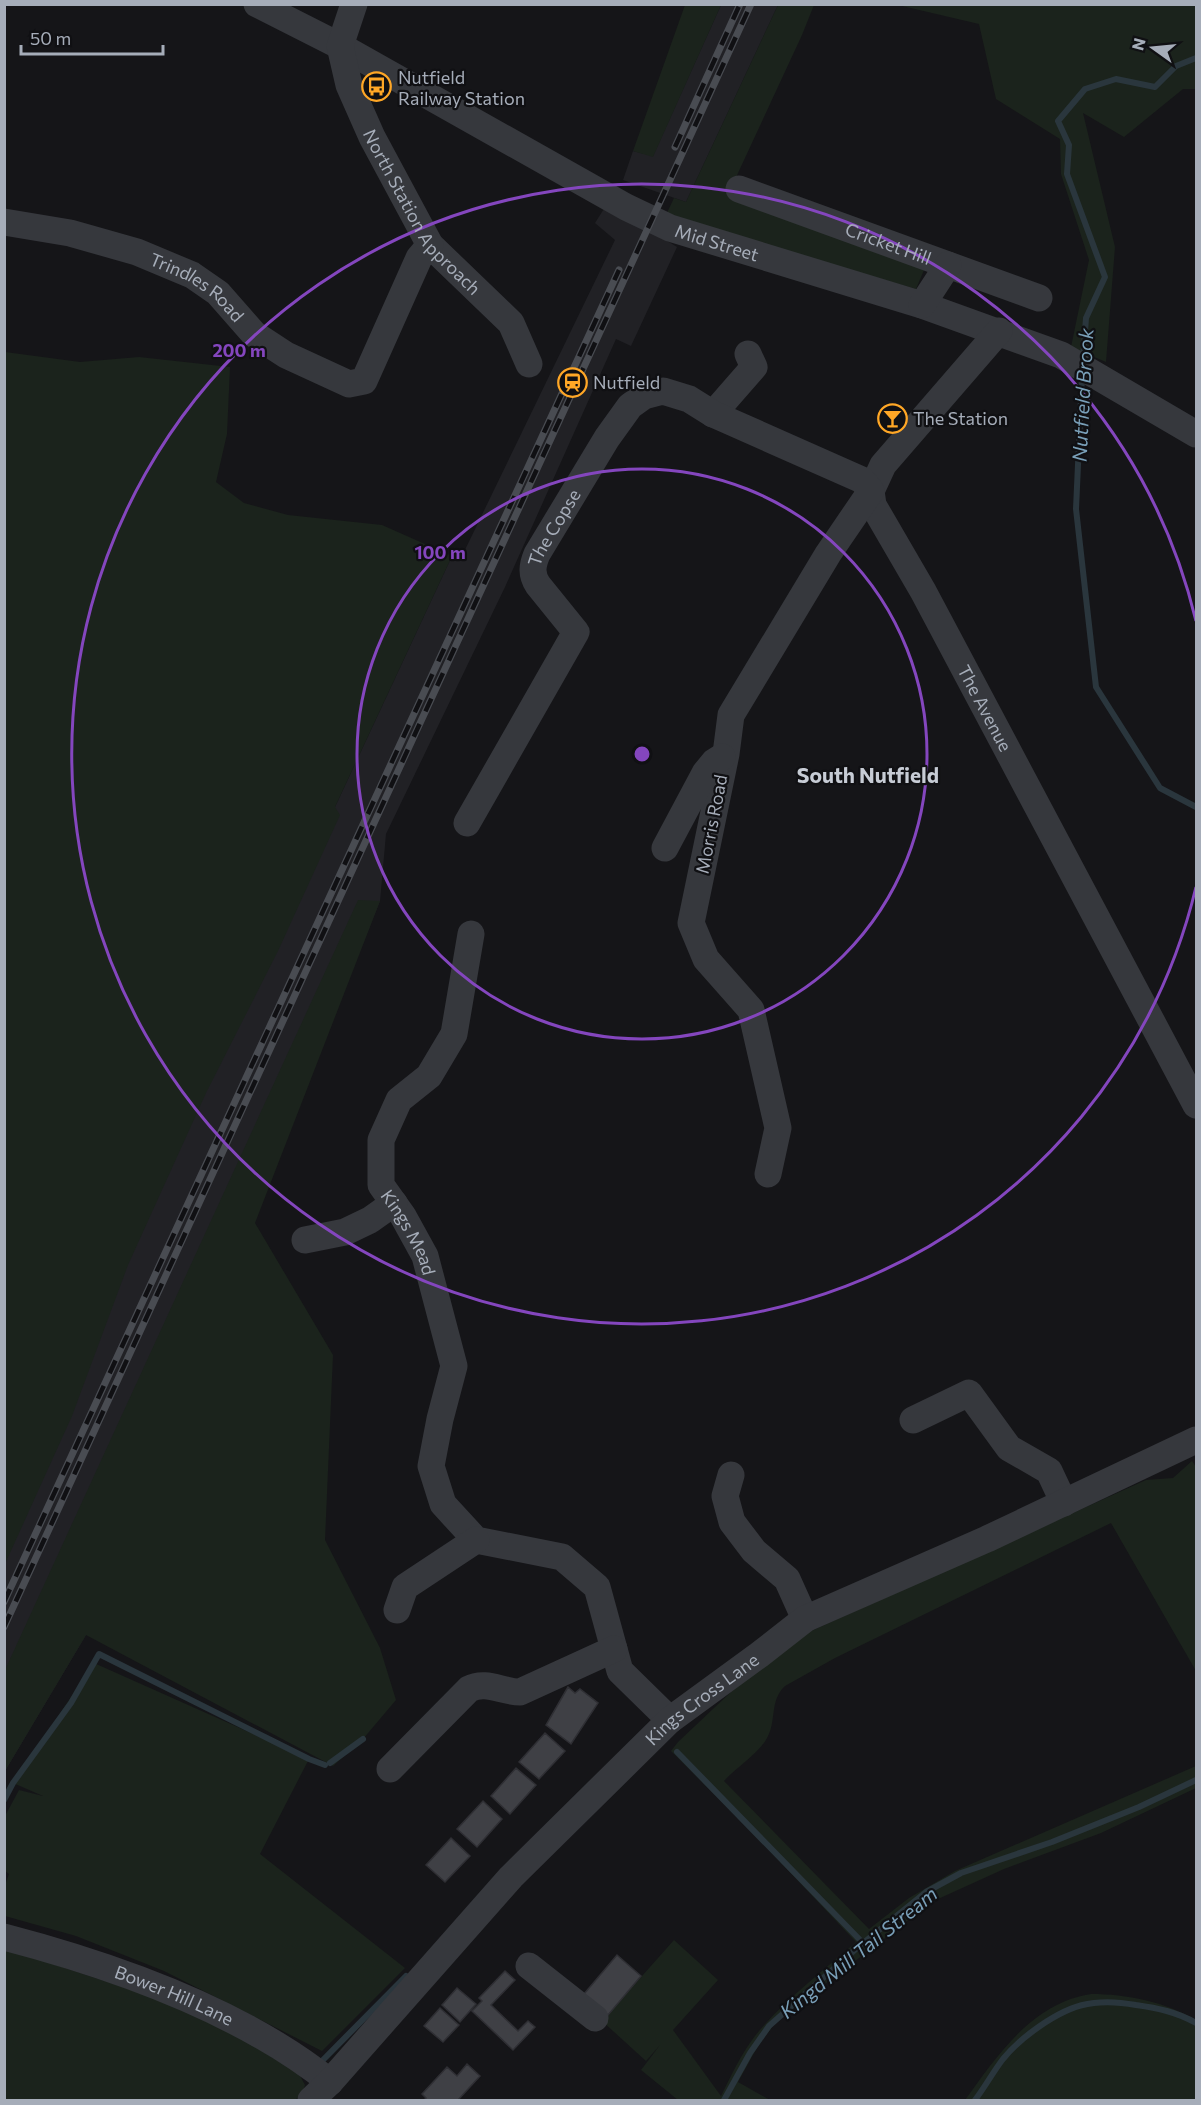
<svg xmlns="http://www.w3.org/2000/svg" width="1201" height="2105" font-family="Commissioner,sans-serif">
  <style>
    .built { fill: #212125 }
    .green { fill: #1b231c }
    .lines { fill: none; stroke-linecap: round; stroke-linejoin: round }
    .stream { stroke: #2a363d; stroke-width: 6 }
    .building { fill: #3f4045; stroke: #2f2f34; stroke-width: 1.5 }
    .minor { stroke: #36383d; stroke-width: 27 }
    .rail-casing { stroke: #494c52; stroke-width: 7 }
    .rail { stroke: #101013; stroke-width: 4.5; stroke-dasharray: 14; stroke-linecap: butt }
    .ring { fill: none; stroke: #8446be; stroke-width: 3 }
    .labels { text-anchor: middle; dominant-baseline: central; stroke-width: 4.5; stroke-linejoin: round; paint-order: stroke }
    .poi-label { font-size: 18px; fill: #a6adb9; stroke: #101013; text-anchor: start }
    .street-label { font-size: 18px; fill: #a6adb9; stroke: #101013 }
    .water-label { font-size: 20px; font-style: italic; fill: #799fb8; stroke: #101013 }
    .quarter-label { font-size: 21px; font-weight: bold; fill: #c7ccd5; stroke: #101013 }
    .centre { fill: #8446be; stroke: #101013; stroke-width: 3 }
    .ring-label { font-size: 18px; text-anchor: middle; font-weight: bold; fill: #8446be; stroke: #101013; stroke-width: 4.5; stroke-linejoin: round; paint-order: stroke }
  </style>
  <rect width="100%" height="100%" fill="#151518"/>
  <!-- built -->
  <path class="built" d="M721,5H778L686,202L623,180L633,151L653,156Z
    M607,204L677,247L631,346L616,339L505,587L386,834L380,901L86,1635L5,1771V1467L335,807L452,556L463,554L615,240L595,223Z"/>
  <!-- green -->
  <path class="green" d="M685,5H721L653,157L633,151Z
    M778,5H814L802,35L732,186L924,270L916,289L665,217L674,198L686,202Z
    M898,5H1196V89H1183L1124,137L1083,113L1115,247L1106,362L1071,347L1089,260L1061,174L1060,139L996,99L979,24Z
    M5,352L80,362L139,357L230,367L227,434L216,482L244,503L288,515L382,525L452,556L335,807L340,815L278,951L206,1093L128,1265L72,1416L5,1564Z
    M358,900L380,901L255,1223L333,1355L325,1540L380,1648L396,1700L363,1739L333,1766L86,1635L5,1771V1670Z
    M1192,1461L1196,1467V1671L1111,1523L835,1658L785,1686C769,1701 777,1721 767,1738C760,1752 736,1768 724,1781L869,1929L909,1898L955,1871L1196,1766V1788L1101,1833L1004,1869L938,1899L915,1915L777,2021L759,2044L738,2082L770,2100H678L641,2070L660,2045L646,2061L602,2021L674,1940L718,1980L673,2030L721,2096C731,2076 741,2054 755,2036C783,2001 822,1972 856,1942L748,1828L671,1751L678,1742L731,1692L800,1636L1146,1480L1173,1478Z
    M94,1663L309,1759L260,1854L405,1968L322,2051L164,1971L76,1936L5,1916V1885L9,1874L5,1871V1816L19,1790L43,1796L13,1783Z
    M4,1948L199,2012L299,2074L305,2085L302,2094L295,2100H5Z
    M1091,1994C1127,1994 1165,2002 1196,2020V2100H965C997,2056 1032,2003 1091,1994Z"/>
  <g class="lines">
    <!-- stream -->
    <path class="stream" d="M1083,360L1086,318L1105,277L1067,174L1069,145L1058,121L1085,89L1116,79L1155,87L1176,66L1196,58
      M1082,376L1076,509L1096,687L1160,788L1196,807
      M677,1752L863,1943
      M330,1763L363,1739
      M4,1800L13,1783L71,1703L99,1654L309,1759L325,1765
      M318,2062L320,2063L406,1976
      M724,2100L750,2053L769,2026L857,1948L926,1892L961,1873L1052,1842L1139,1807L1196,1780
      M975,2100C985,2087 993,2072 1003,2059C1012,2048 1022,2039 1033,2031C1068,2005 1093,1997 1136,2005C1157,2008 1177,2012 1196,2023"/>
  </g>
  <!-- building -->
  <path class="building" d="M568,1687L575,1693L580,1689L598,1703L571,1744L546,1725Z
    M545,1733L565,1751L539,1779L519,1762Z
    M516,1768L536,1785L510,1814L491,1796Z
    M483,1801L502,1819L477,1847L457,1829Z
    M451,1838L470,1856L445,1882L426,1865Z
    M617,1955L641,1976L608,2015L584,1994Z
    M505,1971L515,1980L491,2005L518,2031L528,2021L535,2027L513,2050L472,2011L482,2001L479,1998Z
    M457,1988L476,2004L460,2022L442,2005Z
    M440,2008L459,2025L443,2042L424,2026Z
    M467,2064L480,2076L458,2100H424L426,2098L422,2094L447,2067L457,2076Z"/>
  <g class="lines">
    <!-- minor -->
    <g class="minor">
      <path id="s1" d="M257,4L340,46L626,207L670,228L922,305L1061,355L1196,434"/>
      <path id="s2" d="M354,4L340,46L349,85L372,137L430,245L511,323L529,364"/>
      <path id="s3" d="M739,189L1039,298"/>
      <path id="s4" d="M4,222L70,233L137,252L192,275L218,293L254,334L286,355L349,384L364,381L419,258L430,245"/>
      <path d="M922,305L948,265"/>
      <path id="s5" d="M999,331L883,465L871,491L873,505L923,591L1196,1105"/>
      <path d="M713,414L754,367L748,354"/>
      <path id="s6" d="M467,823L576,632L538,585C531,574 532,566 537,554L607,438L630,406L644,396L663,391L689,399L713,414L862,480L871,491L828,554L731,715L726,754L691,923L706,959L751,1010L778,1128L768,1174"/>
      <path d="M665,848L705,773L714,762L722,757"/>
      <path id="s7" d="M471,934L454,1034L429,1076L399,1100L381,1140V1185L403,1216L425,1256L454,1366L440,1419L431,1466L443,1504L476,1540L562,1557L597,1587L620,1671L670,1720"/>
      <path d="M305,1240L345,1232L370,1220L394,1203"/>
      <path d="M913,1420L969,1393L1009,1448L1049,1471L1064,1503"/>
      <path d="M731,1475L725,1496L732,1522L754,1551L787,1579L805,1619"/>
      <path d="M397,1610L405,1587L476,1540"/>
      <path d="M390,1769L469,1689C486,1680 502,1692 520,1692L614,1649"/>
      <path id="s8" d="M4,1937C115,1966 240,2010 330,2082"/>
      <path d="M529,1966L595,2018"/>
      <path id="s9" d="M311,2100L330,2082L511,1877L670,1720L759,1655L805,1619L987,1539L1196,1440"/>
    </g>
    <defs>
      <path id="rail" d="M675,147L740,4
        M4,1602L619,270
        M4,1627L751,4"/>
    </defs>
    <!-- rail casing -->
    <use href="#rail" class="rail-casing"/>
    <!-- rail -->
    <use href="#rail" class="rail"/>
  </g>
  <!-- distance rings -->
  <g class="ring">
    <circle cx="642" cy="754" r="285"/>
    <path d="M1196 887A570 570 0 1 1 1196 621"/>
  </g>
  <!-- icons -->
  <defs>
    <symbol id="bus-ring" viewBox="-11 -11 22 22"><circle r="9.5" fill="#101013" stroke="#ffa726" stroke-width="1.5"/><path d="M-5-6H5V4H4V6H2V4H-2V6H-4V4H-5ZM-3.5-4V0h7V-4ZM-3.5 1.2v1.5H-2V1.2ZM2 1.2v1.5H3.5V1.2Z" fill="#ffa726"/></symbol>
    <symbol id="station-ring" viewBox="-11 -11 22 22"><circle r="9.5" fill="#101013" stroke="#ffa726" stroke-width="1.5"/><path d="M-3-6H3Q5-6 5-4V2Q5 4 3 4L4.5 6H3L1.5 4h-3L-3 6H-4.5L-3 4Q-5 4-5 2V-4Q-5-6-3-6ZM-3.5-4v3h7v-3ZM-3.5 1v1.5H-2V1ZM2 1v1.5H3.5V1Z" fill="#ffa726"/></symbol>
    <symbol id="bar-ring" viewBox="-11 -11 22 22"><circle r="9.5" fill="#101013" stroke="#ffa726" stroke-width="1.5"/><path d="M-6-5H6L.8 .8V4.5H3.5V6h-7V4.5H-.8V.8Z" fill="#ffa726"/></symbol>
  </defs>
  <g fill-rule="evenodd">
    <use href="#bus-ring" x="360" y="70" width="33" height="33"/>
    <use href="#station-ring" x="556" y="366" width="33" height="33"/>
    <use href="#bar-ring" x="876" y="402" width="33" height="33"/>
  </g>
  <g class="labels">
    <!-- poi labels -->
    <g class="poi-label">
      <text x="398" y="77">Nutfield<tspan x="398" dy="21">Railway Station</tspan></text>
      <text x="593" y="382">Nutfield</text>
      <text x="913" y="418">The Station</text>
    </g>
    <!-- street labels -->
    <g class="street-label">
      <text stroke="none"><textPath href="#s2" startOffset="232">North Station Approach</textPath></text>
      <text stroke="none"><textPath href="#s1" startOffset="519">Mid Street</textPath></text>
      <text stroke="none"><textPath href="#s3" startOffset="159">Cricket Hill</textPath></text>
      <text stroke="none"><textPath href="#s4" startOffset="207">Trindles Road</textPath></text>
      <text stroke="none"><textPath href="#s6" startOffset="344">The Copse</textPath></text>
      <text stroke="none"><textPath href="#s5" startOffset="452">The Avenue</textPath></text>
      <text transform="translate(711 824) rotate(-79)">Morris Road</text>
      <text stroke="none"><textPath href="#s7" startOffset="333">Kings Mead</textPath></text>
      <text stroke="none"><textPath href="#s9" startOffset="561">Kings Cross Lane</textPath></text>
      <text stroke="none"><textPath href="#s8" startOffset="180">Bower Hill Lane</textPath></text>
    </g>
    <!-- water labels -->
    <g class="water-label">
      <text transform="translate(1082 395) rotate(-87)">Nutfield Brook</text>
      <text transform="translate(858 1952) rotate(-39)">Kingd Mill Tail Stream</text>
    </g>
    <!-- quarter labels -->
    <g class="quarter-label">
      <text x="868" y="774">South Nutfield</text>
    </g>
  </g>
  <circle cx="642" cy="754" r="9" class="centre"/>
  <g class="ring-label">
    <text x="239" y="357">200 m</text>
    <text x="440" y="559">100 m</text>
  </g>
  <!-- border -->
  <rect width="1201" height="2105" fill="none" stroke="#a6adb9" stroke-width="12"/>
  <!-- north arrow -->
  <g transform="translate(1153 48) rotate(285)" stroke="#101013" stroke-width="4.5" paint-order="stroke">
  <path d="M0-4.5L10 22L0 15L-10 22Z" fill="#a6adb9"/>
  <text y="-9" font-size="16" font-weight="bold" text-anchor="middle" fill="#a6adb9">N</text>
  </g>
  <!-- scale -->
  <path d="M21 45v9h142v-9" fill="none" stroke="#a6adb9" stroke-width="3"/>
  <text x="30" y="45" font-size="18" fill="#a6adb9" stroke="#101013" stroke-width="4.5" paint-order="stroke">50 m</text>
</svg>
